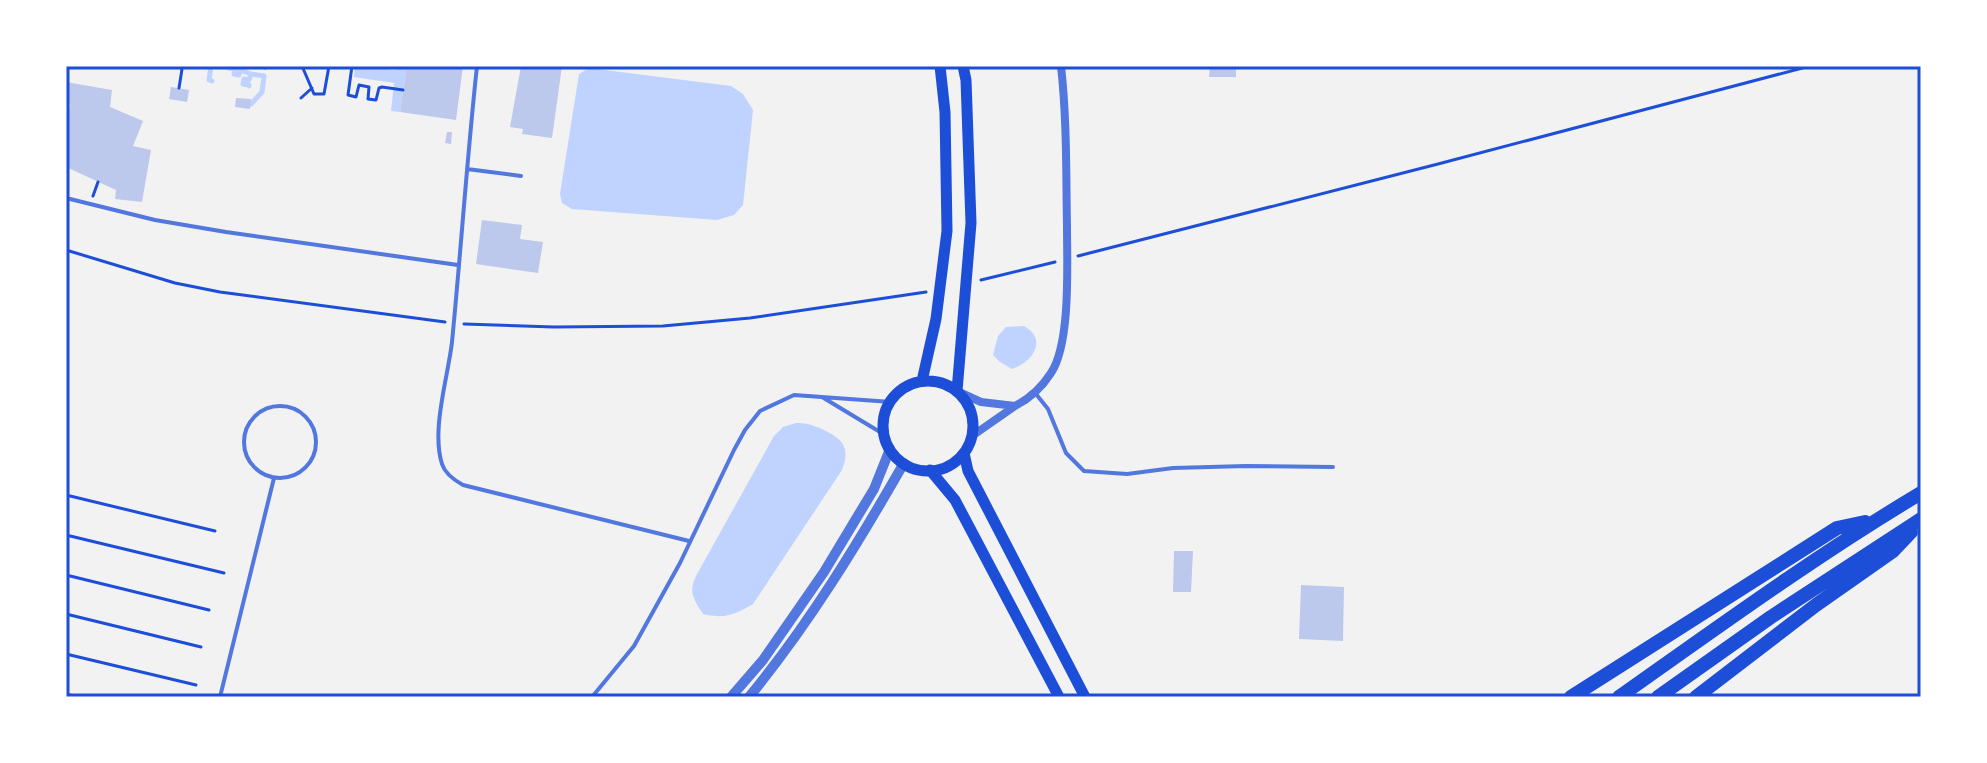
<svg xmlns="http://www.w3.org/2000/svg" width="1987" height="763" font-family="'Open Sans',sans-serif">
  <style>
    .water { fill: #bfd3fe }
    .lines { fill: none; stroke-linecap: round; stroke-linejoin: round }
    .stream { stroke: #bfd3fe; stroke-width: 5 }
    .building { fill: #bdc9ec }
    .path { stroke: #1d4ed8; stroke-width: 3 }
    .service { stroke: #5277de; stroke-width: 4 }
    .minor { stroke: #5277de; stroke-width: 8 }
    .tertiary { stroke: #5277de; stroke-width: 10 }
    .secondary { stroke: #1d4ed8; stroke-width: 11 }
    .motorway { stroke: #1d4ed8; stroke-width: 14 }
    .neatline { fill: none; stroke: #1d4ed8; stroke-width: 3 }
  </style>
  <rect width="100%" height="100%" fill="#f2f2f2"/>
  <!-- water -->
  <path class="water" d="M355,66L395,70L396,66H407L400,112L391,111L394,83L354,77Z
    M589,68L731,86L743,94L753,110L743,205L734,215L717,220L572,209L562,203L560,194L579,74Z
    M1024,326C1048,340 1033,362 1012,369L1000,362L993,355L998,336L1006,327Z
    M796,423C807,423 812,425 822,429C842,439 851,446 842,470L753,604C734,615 725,619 703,614C694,599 688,593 696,576L774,436L783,427Z"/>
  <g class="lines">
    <!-- stream -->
    <path class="stream" d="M211,66L209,80L212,81
      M222,66L224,67
      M229,68L235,69L234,74L239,75L240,70L251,74
      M249,86V85L243,84L244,79L249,80L251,74L264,76L262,92L251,104"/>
  </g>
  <!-- building -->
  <path class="building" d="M407,66H463L456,120L400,112Z
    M521,66H562L552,138L522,134L523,129L510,127Z
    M1210,66H1236V77H1209Z
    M66,82L112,90L110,107L143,121L133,146L151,150L142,202L115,199L116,190L66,167V107L69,108L70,104L66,103Z
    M171,87L189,90L187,102L169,99Z
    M236,98L251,99L250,109L235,107Z
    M447,132H452L451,144L445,143Z
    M482,220L522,225L520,239L543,242L538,273L476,264Z
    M1174,551H1193L1191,592H1173Z
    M1301,585L1344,587L1343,641L1299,639Z"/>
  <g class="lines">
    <!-- path -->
    <path class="path" d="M179,66L182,69L179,88
      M302,66L314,94H324L329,66
      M352,66L348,95L356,97L359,85L369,87L368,99L376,100L379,88L382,87L403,90
      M265,68V66
      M301,98L312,88
      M93,196L98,182
      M66,250L175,283L220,292L445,322
      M1078,256L1438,164L1810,66
      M981,280L1055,262
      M464,324L554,327L663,326L750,318L926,292
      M66,495L215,531
      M66,535L224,573
      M66,575L209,610
      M66,614L201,647
      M66,654L196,685
      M66,694L78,697"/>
    <!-- service -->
    <path class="service" d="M477,66C467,158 461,250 452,342C448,377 431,430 442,464C445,474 454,480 463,485L689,541
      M467,169L521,176
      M66,198L155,220L226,232L458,265
      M1036,394L1048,409L1066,453L1084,471L1127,474L1173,468L1246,466L1333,467
      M822,397L885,435
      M244 442a36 36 0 1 1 72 0a36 36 0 1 1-72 0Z
      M220,697L274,478
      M592,697L634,646L680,563L734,450L745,430L760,411L794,395L891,402"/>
    <!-- minor -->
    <path class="minor" d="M957,391L981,402L1015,406L972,436
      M1015,406C1029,399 1042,387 1051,373C1071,343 1067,263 1067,227C1066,173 1067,120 1061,66"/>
    <!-- tertiary -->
    <path class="tertiary" d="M731,697L763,660L824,572L874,489L890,449
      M749,697C809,624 857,545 904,463"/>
    <!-- secondary -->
    <path class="secondary" d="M922,381L936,319L947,231L945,112L940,66
      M883 426a45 45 0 1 1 90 0a45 45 0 1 1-90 0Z
      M957,391L971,223L966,80L963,66
      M964,453L968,471L1085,697
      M930,470L955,500L1059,697"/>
    <!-- motorway -->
    <path class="motorway" d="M1571,697L1837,528L1865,522
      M1619,697C1718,627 1817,555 1921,493
      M1658,697L1771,617L1921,519
      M1696,697L1816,605L1893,551L1911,532"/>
  </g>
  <!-- border -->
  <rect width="1987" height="763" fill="none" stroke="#ffffff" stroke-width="136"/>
  <rect x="68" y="68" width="1851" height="627" class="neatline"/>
</svg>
